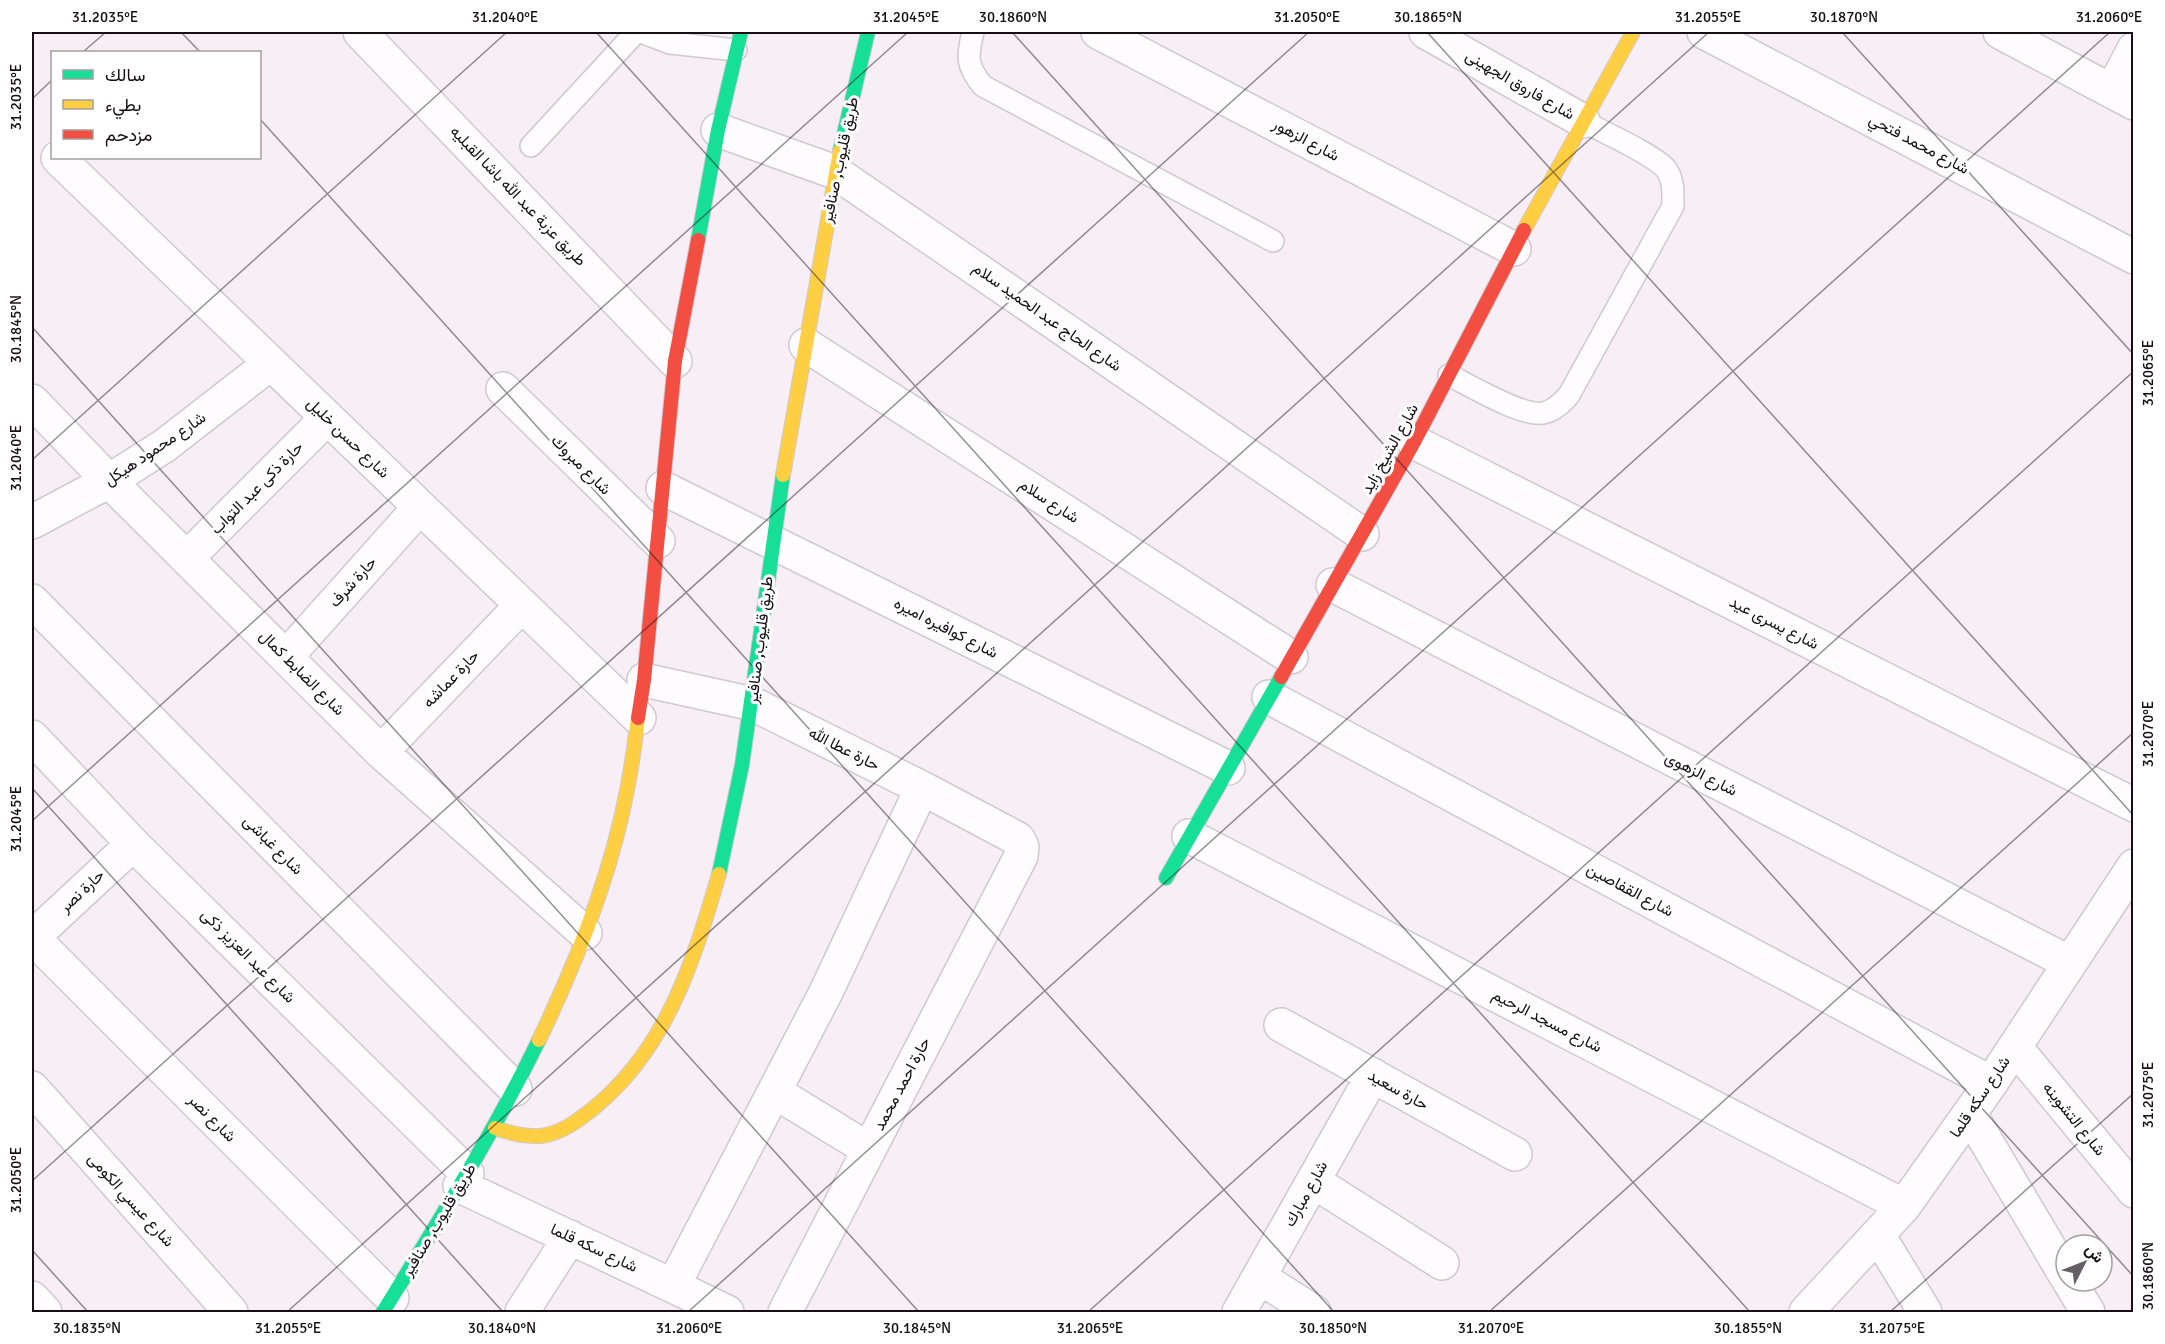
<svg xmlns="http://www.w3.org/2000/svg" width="2165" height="1344" font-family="Signika,Vazirmatn,sans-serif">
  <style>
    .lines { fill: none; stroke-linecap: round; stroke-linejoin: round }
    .lane-casing { stroke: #d0c9cf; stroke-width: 24 }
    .street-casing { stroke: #d0c9cf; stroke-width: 36 }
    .fast-casing { stroke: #d0c9cf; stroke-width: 16 }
    .slow-casing { stroke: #d0c9cf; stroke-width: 16 }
    .jam-casing { stroke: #d0c9cf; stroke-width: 16 }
    .lane { stroke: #fefcfe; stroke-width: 21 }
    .street { stroke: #fefcfe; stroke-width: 33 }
    .fast { stroke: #16e098; stroke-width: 14 }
    .slow { stroke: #ffcf43; stroke-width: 14 }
    .jam { stroke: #f24e42; stroke-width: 14 }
    .ticks { fill: none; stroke: #161015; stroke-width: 1.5; stroke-opacity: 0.45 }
    .labels { text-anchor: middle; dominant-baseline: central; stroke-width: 6; stroke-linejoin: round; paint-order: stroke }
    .street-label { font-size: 16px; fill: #161015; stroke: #fff }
    .neatline { fill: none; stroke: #161015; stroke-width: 2 }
    .ticks-label { font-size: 15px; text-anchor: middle; fill: #161015 }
  </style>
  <rect width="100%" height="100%" fill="#f7eef6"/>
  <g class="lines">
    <defs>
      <path id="lane" d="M641,32L670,43L736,50
        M973,32C967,56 966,66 983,86L1273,241
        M531,146L636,32
        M1449,375C1469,385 1522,417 1543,413C1554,411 1562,403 1569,395L1673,206C1673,193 1674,180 1666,169C1653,154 1603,132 1583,121"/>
      <path id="street" d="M360,32L675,361
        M1098,32L1514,249
        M1426,32L1583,121
        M1704,32L2134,257
        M2000,32L2134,103
        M2112,91L2134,49
        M718,130L835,172L1362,534
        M58,158L639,718
        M806,345L1291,657
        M503,389L658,541
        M32,401L109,481L381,752L585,933
        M1414,442L2134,805
        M663,488L1228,768
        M32,522L109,481L164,446L271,363
        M187,558L327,418
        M1333,585L2070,963
        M32,601L515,1089
        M286,657L420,507
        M644,680L753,704L922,788L1018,839L1022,847L1021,856L785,1312
        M1269,697L1991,1083
        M32,737L133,844L467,1173
        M381,752L522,605
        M1189,836L1904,1206
        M32,937L392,1298
        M32,938L133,844
        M1281,1025L1515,1154
        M2015,1047L2134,1191
        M32,1088L231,1312
        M775,1092L868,1149
        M1970,1114L2066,1276
        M1313,1181L1442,1263
        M460,1186L673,1286L727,1312
        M1878,1235L1925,1312
        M1259,1277L1314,1312
        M2069,1281L2088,1312
        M673,1286L826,992L922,788
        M32,1298L45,1312
        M522,1312L570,1237
        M1239,1312L1373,1075
        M1806,1312L1904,1206L1991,1083L2134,866"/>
      <path id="fast" d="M840,151L868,32
        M698,240L718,130L741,32
        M719,874L742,765L783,475
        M1166,878L1281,677
        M383,1312C438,1223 493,1134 539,1040"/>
      <path id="slow" d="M1524,230L1633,32
        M783,475L840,151
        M539,1040C577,961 611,876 627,790C632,766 635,742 638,718
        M495,1128C509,1133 524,1137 540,1136C561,1134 579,1120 595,1107C667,1048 694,960 719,874"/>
      <path id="jam" d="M1281,677L1414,442L1524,230
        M638,718L644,680L675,361L698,240"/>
    </defs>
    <!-- lane casing -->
    <use href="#lane" class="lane-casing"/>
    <!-- street casing -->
    <use href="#street" class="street-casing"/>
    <!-- fast casing -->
    <use href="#fast" class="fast-casing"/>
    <!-- slow casing -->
    <use href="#slow" class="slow-casing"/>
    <!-- jam casing -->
    <use href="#jam" class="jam-casing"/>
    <!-- lane -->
    <use href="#lane" class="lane"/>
    <!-- street -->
    <use href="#street" class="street"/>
    <!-- fast -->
    <use href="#fast" class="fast"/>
    <!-- slow -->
    <use href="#slow" class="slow"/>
    <!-- jam -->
    <use href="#jam" class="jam"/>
  </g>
  <!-- ticks -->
  <path class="ticks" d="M181,32L200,52M596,32L1750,1312M1012,32L2134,1277M1427,32L2134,816M1842,32L2134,355M83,52L106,32M32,99L52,80M260,119L1334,1312M32,327L919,1312M32,460L507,32M32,788L503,1312M32,821L908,32M32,1181L1309,32M32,1250L88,1312M287,1312L1709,32M688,1312L2110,32M1088,1312L2134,371M1489,1312L2134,732M1890,1312L2134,1093"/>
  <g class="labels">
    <!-- street labels -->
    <g class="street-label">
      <text transform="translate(1520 85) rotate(30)">شارع فاروق الجهينى</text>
      <text transform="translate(1306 140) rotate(28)">شارع الزهور</text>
      <text transform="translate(1919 144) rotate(28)">شارع محمد فتحي</text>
      <text transform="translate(840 160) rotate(-78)">طريق قليوب, صنافير</text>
      <text transform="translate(518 196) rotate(46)">طريق عزبة عبد الله باشا القبليه</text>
      <text transform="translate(1047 317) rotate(35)">شارع الحاج عبد الحميد سلام</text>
      <text transform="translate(348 438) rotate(44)">شارع حسن خليل</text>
      <text transform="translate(155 449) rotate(-34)">شارع محمود هيكل</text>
      <text transform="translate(1390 449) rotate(-61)">شارع الشيخ زايد</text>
      <text transform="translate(581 465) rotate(45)">شارع مبروك</text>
      <text transform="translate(257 488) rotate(-45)">حارة ذكى عبد التواب</text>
      <text transform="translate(1049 501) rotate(33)">شارع سلام</text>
      <text transform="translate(353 582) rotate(-48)">حارة شرف</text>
      <text transform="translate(1774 623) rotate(27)">شارع يسرى عيد</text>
      <text transform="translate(946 628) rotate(27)">شارع كوافيره اميره</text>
      <text transform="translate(760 640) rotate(-83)">طريق قليوب, صنافير</text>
      <text transform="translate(302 673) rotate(45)">شارع الضابط كمال</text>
      <text transform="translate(451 679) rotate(-46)">حارة عماشه</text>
      <text transform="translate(844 749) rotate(27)">حارة عطا الله</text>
      <text transform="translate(1701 774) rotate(27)">شارع الزهوى</text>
      <text transform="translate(273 845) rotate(45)">شارع غباشى</text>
      <text transform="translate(1630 890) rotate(28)">شارع القفاصين</text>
      <text transform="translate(82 891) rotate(-43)">حارة نصر</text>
      <text transform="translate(248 956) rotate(45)">شارع عبد العزيز ذكى</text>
      <text transform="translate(1547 1021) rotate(27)">شارع مسجد الرحيم</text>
      <text transform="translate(902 1084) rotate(-62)">حارة احمد محمد</text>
      <text transform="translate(1398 1090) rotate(29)">حارة سعيد</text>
      <text transform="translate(1980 1097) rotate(-56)">شارع سكه قلما</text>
      <text transform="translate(212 1118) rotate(45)">شارع نصر</text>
      <text transform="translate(2074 1119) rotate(51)">شارع التشوينه</text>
      <text transform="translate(1306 1194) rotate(-61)">شارع مبارك</text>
      <text transform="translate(131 1200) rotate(48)">شارع عيسي الكومى</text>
      <text transform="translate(439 1220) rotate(-59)">طريق قليوب, صنافير</text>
      <text transform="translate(594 1248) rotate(25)">شارع سكه قلما</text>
    </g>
  </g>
  <!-- border -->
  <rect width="2165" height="1344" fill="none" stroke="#ffffff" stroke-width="66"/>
  <!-- legend -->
  <rect x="51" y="51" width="210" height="108" fill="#ffffff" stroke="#a29fa1" stroke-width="1.5"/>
  <rect x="63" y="70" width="30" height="9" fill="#16e098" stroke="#a29fa1" stroke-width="1.5"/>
  <text x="105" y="81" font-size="18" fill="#161015">سالك</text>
  <rect x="63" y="100" width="30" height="9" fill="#ffcf43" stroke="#a29fa1" stroke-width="1.5"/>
  <text x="105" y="111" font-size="18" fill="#161015">بطيء</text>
  <rect x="63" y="130" width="30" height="9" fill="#f24e42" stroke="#a29fa1" stroke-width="1.5"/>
  <text x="105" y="141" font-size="18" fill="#161015">مزدحم</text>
  <!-- north arrow -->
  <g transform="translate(2084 1263) rotate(48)"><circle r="28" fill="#ffffff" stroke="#a29fa1" stroke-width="1.5"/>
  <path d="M0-4.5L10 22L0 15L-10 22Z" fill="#655e64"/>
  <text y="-9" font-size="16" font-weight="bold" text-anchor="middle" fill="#161015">ش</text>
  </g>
  <rect x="33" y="33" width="2099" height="1278" class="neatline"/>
  <g class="ticks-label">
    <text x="105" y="22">31.2035°E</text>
    <text x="505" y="22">31.2040°E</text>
    <text x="906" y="22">31.2045°E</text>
    <text x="1013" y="22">30.1860°N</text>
    <text x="1307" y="22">31.2050°E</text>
    <text x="1428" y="22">30.1865°N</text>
    <text x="1708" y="22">31.2055°E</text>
    <text x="1844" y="22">30.1870°N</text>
    <text x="2109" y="22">31.2060°E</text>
    <text transform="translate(16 97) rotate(-90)" y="5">31.2035°E</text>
    <text transform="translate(16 329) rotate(-90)" y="5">30.1845°N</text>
    <text transform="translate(2148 373) rotate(-90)" y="5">31.2065°E</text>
    <text transform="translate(16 458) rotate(-90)" y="5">31.2040°E</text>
    <text transform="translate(2148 734) rotate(-90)" y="5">31.2070°E</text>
    <text transform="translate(16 819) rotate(-90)" y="5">31.2045°E</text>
    <text transform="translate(2148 1095) rotate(-90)" y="5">31.2075°E</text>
    <text transform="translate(16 1180) rotate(-90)" y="5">31.2050°E</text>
    <text transform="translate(2148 1276) rotate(-90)" y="5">30.1860°N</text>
    <text x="87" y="1333">30.1835°N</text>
    <text x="288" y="1333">31.2055°E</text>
    <text x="502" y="1333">30.1840°N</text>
    <text x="689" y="1333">31.2060°E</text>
    <text x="917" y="1333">30.1845°N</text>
    <text x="1090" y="1333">31.2065°E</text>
    <text x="1333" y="1333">30.1850°N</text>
    <text x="1491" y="1333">31.2070°E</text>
    <text x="1748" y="1333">30.1855°N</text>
    <text x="1892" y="1333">31.2075°E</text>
  </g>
</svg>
